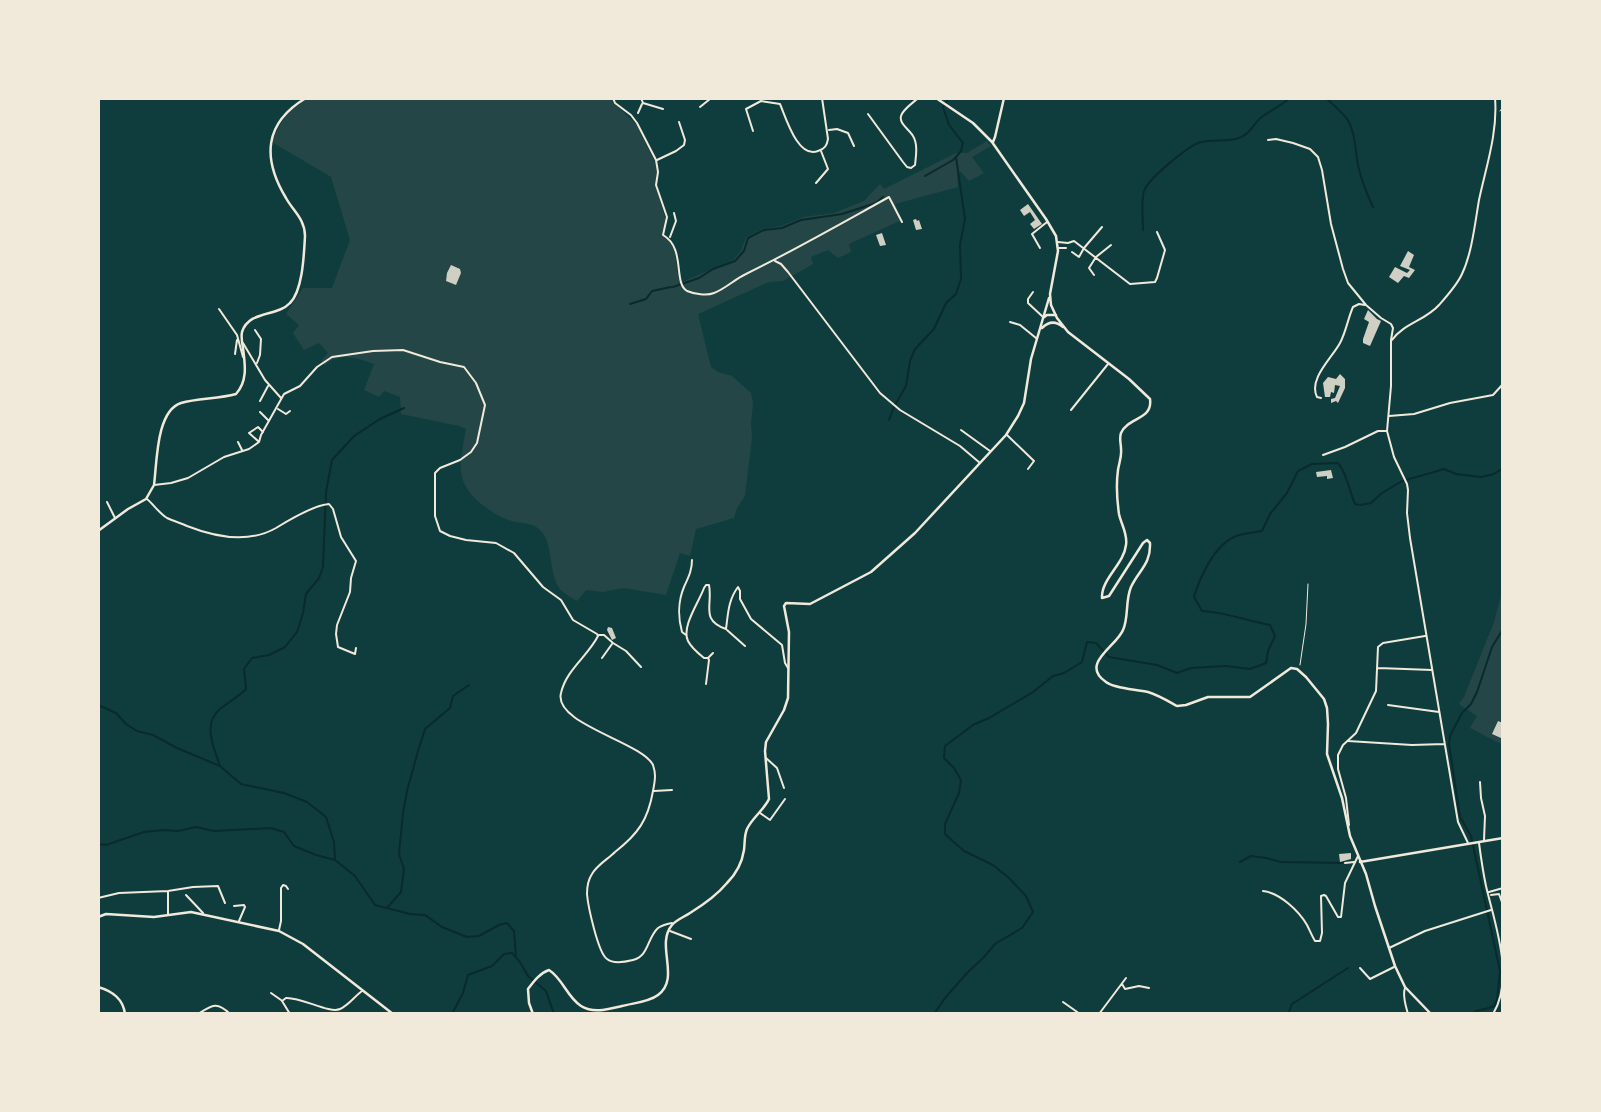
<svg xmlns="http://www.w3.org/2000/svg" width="1601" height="1112" font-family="Inter,sans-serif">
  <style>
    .green { fill: #244646 }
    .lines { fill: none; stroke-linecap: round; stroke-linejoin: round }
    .stream { stroke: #0a2a2b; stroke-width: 2 }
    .building { fill: #cfcfc3 }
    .path { stroke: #f1e9da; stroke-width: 1 }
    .minor { stroke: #f1e9da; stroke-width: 2 }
    .tertiary { stroke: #f1e9da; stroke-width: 2.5 }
    .secondary { stroke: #f1e9da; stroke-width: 2.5 }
  </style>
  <rect width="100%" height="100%" fill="#0f3d3e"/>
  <!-- green -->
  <path class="green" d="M309,98H611L613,103L636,124L655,162L657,172L655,184L665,218V223L662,235C680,246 674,266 680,283L733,260L741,251L746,237L763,229L781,226L804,217L834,213L864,201L880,184L884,189L956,153H967L987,141L991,146L972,157L984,173L969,181L961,172L957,174L958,187L895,204L902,220L849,244L851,252L838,258L828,250L811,257L813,264L783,281L769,282L698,314L711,367L718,372L732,376L751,393L753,403L751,424L752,438L745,496L737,508L734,518L696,529L690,556L680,553L666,595L624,588L603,592L586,590L577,601C571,597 563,593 559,588C549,573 553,546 542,532C534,522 523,524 512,521C502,519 492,512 484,506C453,482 460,464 466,429L459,426L401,414L400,397L384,391L379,397L364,390L374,364C358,358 339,352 325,365L321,361L328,353L319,343L304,350L293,333L299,325L286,314L303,288H332L350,240L331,177L272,142C282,119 287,111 309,98Z
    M1503,589V745L1470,728L1477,716L1459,704L1464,697L1494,622Z"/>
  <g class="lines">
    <!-- stream -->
    <path class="stream" d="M1326,98C1334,106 1343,112 1349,122C1356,136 1355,150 1358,165C1361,180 1367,194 1373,207
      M925,176L953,160L956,157
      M1143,230C1143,221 1141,199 1144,191C1148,179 1189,145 1201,142C1213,139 1227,142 1239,138C1251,134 1253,123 1263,116C1272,110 1282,105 1290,98
      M673,287L699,278L713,269L735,261L744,251L748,238L764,230L782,228L801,220L842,214L876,203L883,197
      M630,304L646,299L652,291L671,287
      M895,405L906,386L910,361L915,349L934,329L946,303L956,294L961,279L960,245L965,219L956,157L961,151L963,143L949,125L943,107L949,98
      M889,420L894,407
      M98,705L116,713L126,724L137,731L153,735L177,748L220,766L241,784L284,793L307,802L326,817L334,842L335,860
      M220,766C214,748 202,724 220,709C229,702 238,697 246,689L244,669L252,658L269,655L285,647L297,632L303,613L306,594L319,578L323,567L326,492L332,460L354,436L380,419L404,408
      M98,844L106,845L144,832L163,830L178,831L196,827L214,831L271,828L284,832L294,846L316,855L335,860L355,876L375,905L410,914L425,915L442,927L467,937L479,936L499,925L507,923L514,931L516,957
      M1240,862L1251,856L1266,858L1281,862L1342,863
      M387,908L401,892L404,869L399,854L403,813L407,791L418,751L425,729L450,708L453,696L469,685
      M452,1014L463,993L468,975L492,966L504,954L512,953L520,962L528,976L546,991L554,1014
      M934,1014L945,998L967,973L983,958L995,944L1022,928L1033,912L1026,896L1009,878L993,865L964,851L945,834V824L959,793L961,780L954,768L944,758L945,746L973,725L989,718L1033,692L1053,676L1064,673L1082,662L1087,642L1096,643L1109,657L1157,665L1177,673L1191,668L1226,666L1250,669L1266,663L1268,651L1275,636L1270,625C1247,621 1225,612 1202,611L1194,597C1200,577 1214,546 1234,537C1242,533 1253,533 1262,531L1270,514L1287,493L1298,471L1312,464L1338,463C1347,473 1349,490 1355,504L1360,505L1371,503L1382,493L1402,481L1434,472L1444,469L1456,474L1481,477L1494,474L1503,468
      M1288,1014L1292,1004L1348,968
      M1472,1014L1476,1011L1489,1008L1494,1006L1497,1000L1500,971L1471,836L1460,817L1449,744L1450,736L1462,713L1471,704L1477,692L1492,647L1503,629"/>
  </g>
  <!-- building -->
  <path class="building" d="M1028,204L1042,224L1034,229L1030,224L1035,220L1030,212L1024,216L1020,210Z
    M916,219L917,221L919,220L922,229L916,230L913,220Z
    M882,233L886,245L880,246L876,235Z
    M1408,251L1414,255L1409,267L1415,270L1409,278L1404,276L1398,283L1389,277L1395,267L1407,273L1410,270L1400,266Z
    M451,265L460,269L461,273L456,285L446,281L447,273Z
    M1368,310L1377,319L1381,321L1370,346L1363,343V339L1369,322L1364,319Z
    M1340,374L1345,379V388L1338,403L1336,401L1331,403V399L1335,398L1340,386L1335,385L1334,393L1331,392L1330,397H1325L1323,383L1328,377L1336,379Z
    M1331,470L1333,478L1327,479V476L1317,477L1316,472Z
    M608,627L612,628L616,638L612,640L607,630Z
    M1498,721L1503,723V734L1501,738L1492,734Z
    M1351,853V859L1340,862L1339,854Z"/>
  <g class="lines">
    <!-- path -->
    <path class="path" d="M1500,111L1503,107
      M1300,665L1306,624L1308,584"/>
    <!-- minor -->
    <path class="minor" d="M613,98L615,103L631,115L637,123L656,160L658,172L656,185L667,217L663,235C686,248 673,283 687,291C694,294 707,296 714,293C725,289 735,279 746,274C795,250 842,223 889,197L902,222
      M641,98L643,103L663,109
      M700,107L710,99
      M638,113L642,104
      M868,114L903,162L907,167L911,168L915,165C916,156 918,144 913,136C909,129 899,124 901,116C903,109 913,103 918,98
      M829,130L837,129L848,133L854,146
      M753,131L746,109L761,101L780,104C786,118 798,159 818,151C825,149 827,145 828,139L822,98
      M1268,140L1276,139L1293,143L1310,149L1318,157L1322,170L1331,224L1343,269L1348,283L1366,305L1381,318L1391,324L1393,328L1391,340V386L1387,431L1394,457L1407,484L1408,490L1407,513L1410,538L1458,822L1468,843
      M657,160L676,151L684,145L685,140L679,122
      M816,183L828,169L821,151
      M670,237L676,221L674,213
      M1058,242L1068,243L1074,241L1130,284L1155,282L1157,278L1165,250L1157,232
      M1040,248L1032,234L1047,222
      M1059,248H1066
      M1072,252L1079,257L1084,248L1102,227
      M775,261L781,264L788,272L880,393L900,410L960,446L980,463
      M1094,275L1089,268L1096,257L1111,245
      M1033,292L1028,299V303L1043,317
      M219,309L237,335L243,357
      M1010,322L1020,325L1036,338
      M255,330L261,339L260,355L257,363
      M1392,340C1403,324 1426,320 1439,305C1447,296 1457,285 1462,274C1472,253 1475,223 1479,200C1486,167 1498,132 1495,98
      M243,343L265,380L281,398
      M235,354L237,340
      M1321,398L1317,397C1308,379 1332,358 1340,343C1346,332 1348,318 1353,307L1359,304L1365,305
      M260,401L268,386
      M278,409L286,414L290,411
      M1071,410L1108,364
      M260,412L269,421
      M1389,416L1414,414L1450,403L1493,395L1503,384
      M961,430L990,451
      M1007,435L1034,461L1028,469
      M258,441L249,433L258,427L263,432
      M238,442L242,450
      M1323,455L1345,447L1378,431H1386
      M154,485L171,483L188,478L224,457L249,449L259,442L261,435L284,394L300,386L317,367L332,357L373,351L403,350L440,362L464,367L476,383L485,405L477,443L471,452L460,460L440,468L435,473V516L440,531L450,536L466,540L496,543L514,553L543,587L561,600L573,620L597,634L598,636C588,656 566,670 561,693C553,724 642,742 653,765C654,768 655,772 655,776C655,781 654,786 653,791C648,820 638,834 615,852C608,859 597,865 592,874C588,880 587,888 587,894C588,906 598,953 607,959C613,964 625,962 633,960C649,956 647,938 658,928C662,925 667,924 672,923
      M147,499C154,505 159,513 167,518C173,521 181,523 187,526C215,537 248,544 276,528C289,520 314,505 329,504L333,509L341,537L356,561L351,578L350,592L337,625L336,634L338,647L355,654L356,648
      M107,502L115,518
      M727,630L745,646
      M599,635H604L613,643L626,651L641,667
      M686,635L682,632C678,618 678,601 684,587C688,578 692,571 692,560
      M602,658L612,644
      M708,658H704C699,654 691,647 688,641C681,627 699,602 704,588L706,585H709C713,605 700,620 726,629C728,615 728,600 738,587L740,591V599L751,619L782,645L785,663L788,668
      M1378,668L1432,670
      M706,684L709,660L708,658L713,653
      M1388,705L1439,712
      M1348,741L1412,745L1444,744
      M766,758L777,768L784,788
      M1480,782L1481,798L1485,816L1484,840
      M654,791L672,790
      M760,813L770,820L785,799
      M1349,825L1346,798L1338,769V755L1343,745L1356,733L1376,691L1378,647L1383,643L1425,636
      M1479,843C1481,858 1483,872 1486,886C1495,925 1515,978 1493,1014
      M1345,863L1354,862
      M1263,891C1280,893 1299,911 1307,925C1310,931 1312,936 1315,941H1320L1322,933L1321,896L1324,895L1326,896L1338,917H1341L1345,883L1358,856
      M168,892V914
      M1489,892L1503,888
      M186,895L203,913
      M1491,895L1499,894L1503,905
      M98,898L119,893L168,891L193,887L218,886L225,903
      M234,906L244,905L245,907L239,921
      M279,930L281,921V888L283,885L286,886L288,889
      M670,931L691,939
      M1389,948L1425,931L1491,910
      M1360,968L1370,979L1394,967
      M1122,984L1125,989L1139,986L1149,988
      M1405,988C1402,996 1406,1006 1408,1014
      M271,993L281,1000
      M1063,1002L1080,1014
      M198,1014C212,1005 217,1001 230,1014
      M290,1014L282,1001L286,998C301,997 330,1014 340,1009C348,1006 355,996 362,991
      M1099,1014L1126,978"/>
    <!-- tertiary -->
    <path class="tertiary" d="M936,98L973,123L992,142L1046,219L1056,236L1058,251L1050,294L1051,305L1057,318L1068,332L1129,379L1150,399C1153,420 1128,417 1121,433C1119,439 1121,443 1121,449C1122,456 1119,463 1118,470C1116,484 1117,500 1119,514C1121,524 1128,534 1126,545C1124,564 1101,579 1102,598L1109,596L1143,543L1147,540L1150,543C1151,564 1139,570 1131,587C1125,601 1129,617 1123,630C1117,646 1079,664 1106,682C1115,689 1136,689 1148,692C1158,695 1168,701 1177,706L1186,705L1208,697H1250L1291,668L1297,669L1306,677L1324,699L1327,708L1328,724L1327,754L1342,798L1350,836L1366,874L1375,906L1395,966L1405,987L1431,1014
      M993,142L995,137L1004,98
      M1043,318L1047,315H1056
      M1042,328C1049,321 1056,321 1063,327
      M98,531L128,509L146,499L154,485C157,463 156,411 181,403C198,398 218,399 236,394C248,381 245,364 243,348C242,343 241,337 242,332C249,310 277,317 290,303C303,290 304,253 305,236C305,219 293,211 286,198C262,158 264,123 306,98
      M1360,862L1503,838
      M533,1014L529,1003L528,989C534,981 540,973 549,970C563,979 567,997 581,1006C594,1014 609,1009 622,1006C634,1003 649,1002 658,995C681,978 655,945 672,925C676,920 684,917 690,913C703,905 717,895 727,883C736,874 742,863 744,850C745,843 744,836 747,829C752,818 764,810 769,799L765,751L766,742L784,710L788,698L789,632L784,606L786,603L810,604L871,572L915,533L1006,435L1018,416L1024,403L1031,359L1049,298"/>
    <!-- secondary -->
    <path class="secondary" d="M98,917L106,914L154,917L191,912L279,931L303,944L393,1014
      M98,987C112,991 123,998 125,1014"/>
  </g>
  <!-- border -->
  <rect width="1601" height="1112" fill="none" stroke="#f1e9da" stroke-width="200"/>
</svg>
